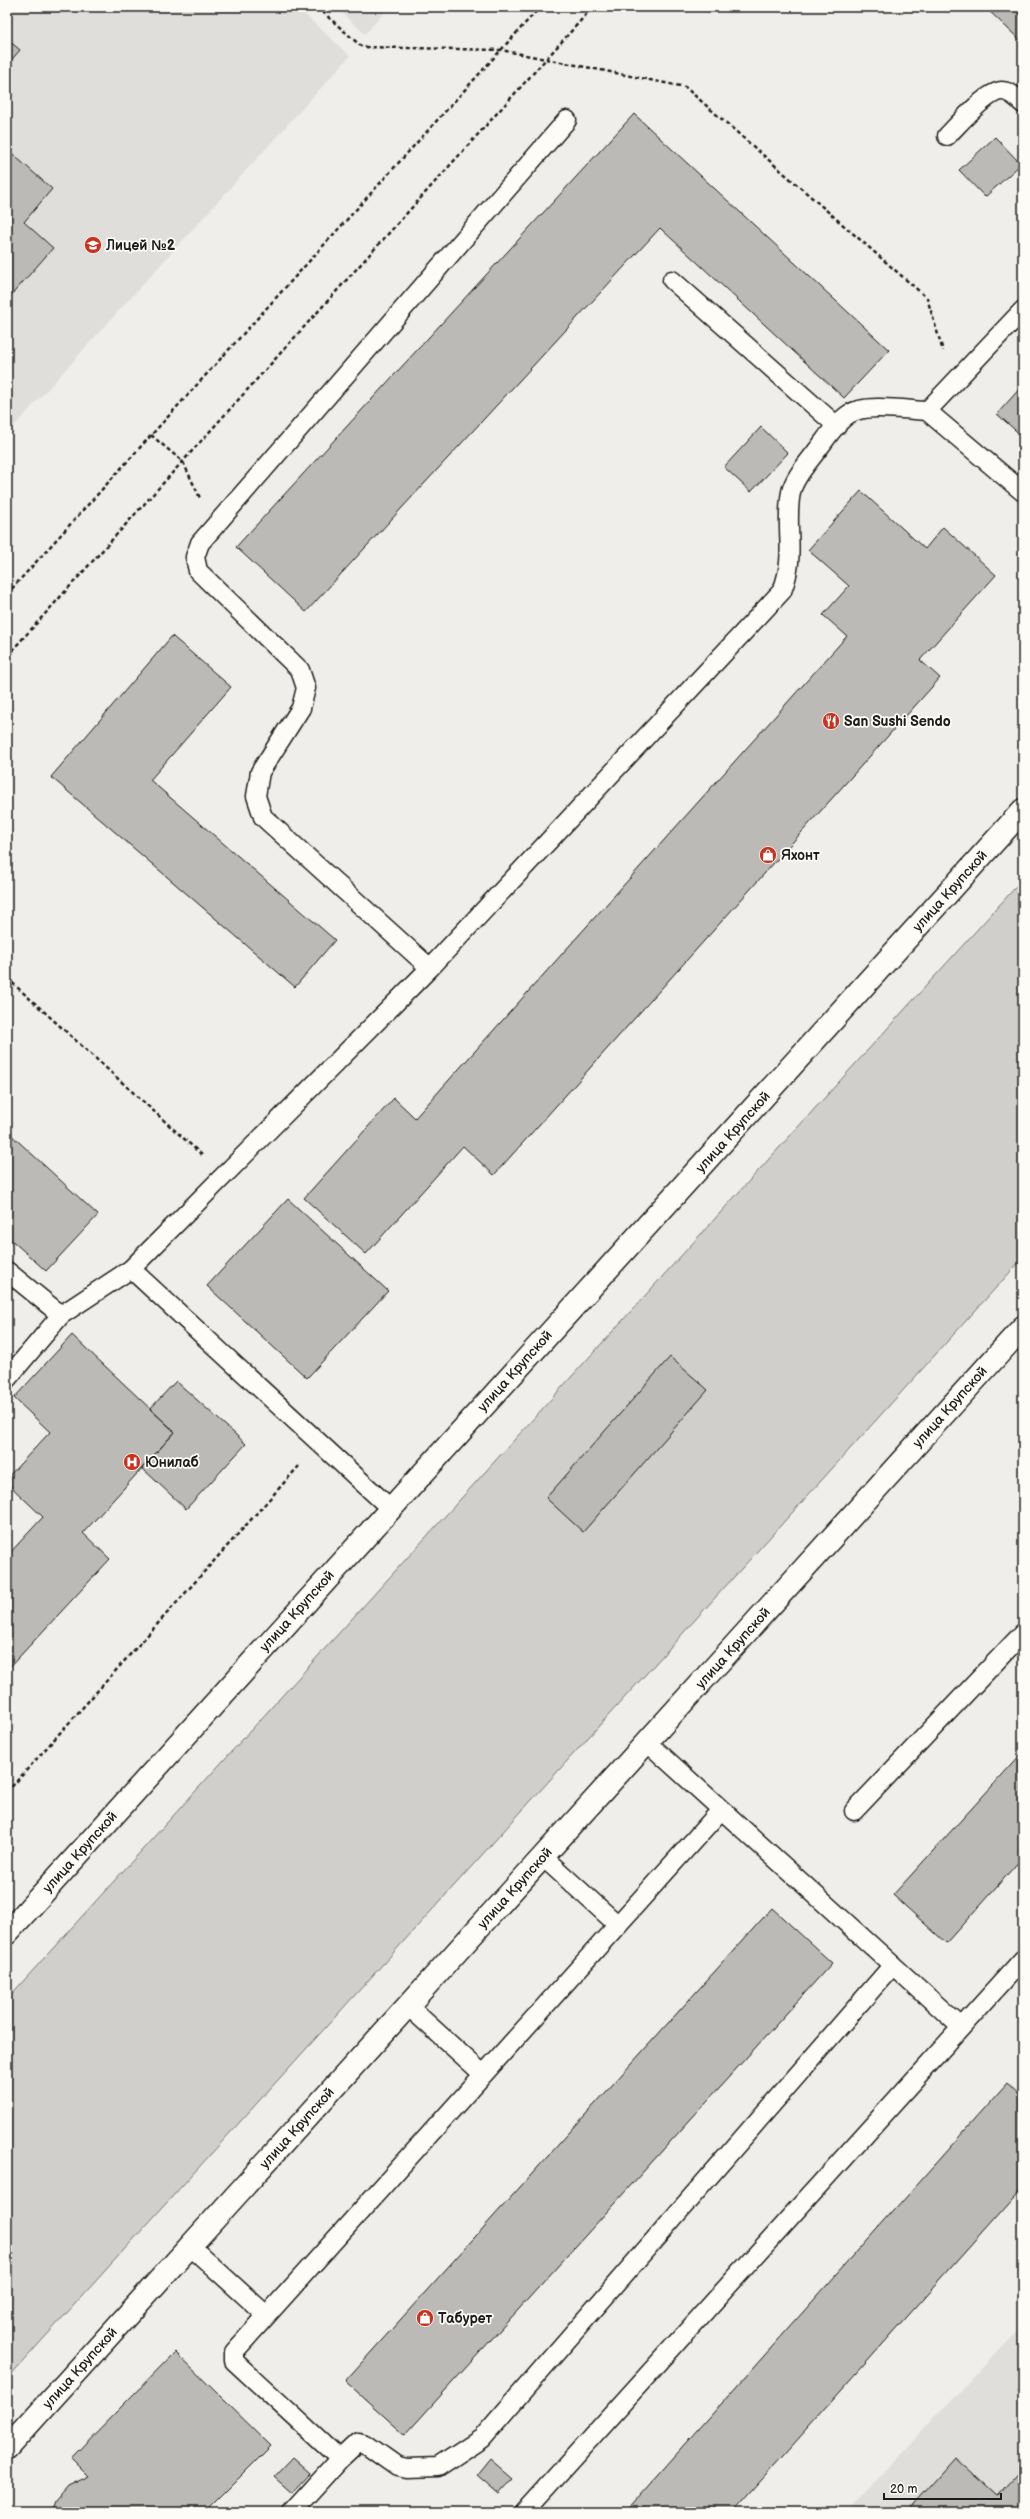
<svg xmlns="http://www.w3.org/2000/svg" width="1030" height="2519" font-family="'Balsamiq Sans',sans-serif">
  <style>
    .built { fill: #e0deda }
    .green { fill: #d0cfcc; stroke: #767674 }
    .building { fill: #bbbab6; stroke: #1c1c1c }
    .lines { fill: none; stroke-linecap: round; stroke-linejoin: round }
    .lane-casing { stroke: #1c1c1c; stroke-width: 21 }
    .street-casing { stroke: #1c1c1c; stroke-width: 25 }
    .secondary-casing { stroke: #1c1c1c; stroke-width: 25 }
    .path { stroke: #1c1c1c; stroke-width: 2.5; stroke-dasharray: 4 3; stroke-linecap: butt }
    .lane { stroke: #fdfcf7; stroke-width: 18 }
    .street { stroke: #fdfcf7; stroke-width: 22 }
    .secondary { stroke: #fdfcf7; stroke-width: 22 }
    .labels { text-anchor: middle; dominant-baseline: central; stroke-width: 3.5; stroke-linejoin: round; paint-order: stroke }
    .poi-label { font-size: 14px; font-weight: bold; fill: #1c1c1c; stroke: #fdfcf7; text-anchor: start }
    .street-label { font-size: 14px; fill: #1c1c1c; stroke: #fdfcf7 }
  </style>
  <rect width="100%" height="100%" fill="#f0eeea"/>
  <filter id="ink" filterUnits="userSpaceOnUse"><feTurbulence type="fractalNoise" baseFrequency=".025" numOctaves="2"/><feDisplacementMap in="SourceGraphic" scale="8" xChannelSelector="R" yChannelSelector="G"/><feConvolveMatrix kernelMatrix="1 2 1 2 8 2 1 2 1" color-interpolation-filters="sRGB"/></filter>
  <g filter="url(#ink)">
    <!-- built -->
    <path class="built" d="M7,7H297L350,56L7,434Z
      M335,7H389L365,34Z
      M1023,2323V2512H847Z"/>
    <!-- green -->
    <path class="green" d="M1023,879V1258L7,2379V1999Z"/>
    <!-- building -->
    <path class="building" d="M985,7H1023V43Z
      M7,39L20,50L7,65Z
      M634,114L889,350L844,398L660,228L306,612L236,547Z
      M995,137L1021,164L985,197L959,170Z
      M7,149L52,189L24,222L53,248L7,300Z
      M1023,385V437L997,414Z
      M761,427L788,453L751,492L724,467Z
      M861,491L925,549L943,527L996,575L920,660L940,678L494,1175L463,1146L366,1254L304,1198L394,1098L415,1118L847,636L823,615L849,586L808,550Z
      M172,636L231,687L150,780L335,940L295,987L51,777Z
      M7,1131L98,1215L46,1271L7,1236Z
      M288,1199L388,1291L307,1378L207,1286Z
      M72,1335L175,1432L83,1533L110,1559L7,1670V1556L43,1517L7,1483V1478L50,1432L14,1398Z
      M670,1357L708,1390L583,1532L546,1498Z
      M176,1381L246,1444L186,1509L142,1468L175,1432L150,1409Z
      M1023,1752V1857L946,1943L893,1895Z
      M772,1908L832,1963L405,2435L345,2381Z
      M1007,2083L1023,2098V2187L733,2512H625Z
      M175,2352L271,2446L205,2512H51L55,2501L68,2486L89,2476L71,2458Z
      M1023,2384V2396L1017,2391Z
      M293,2457L311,2473L292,2493L274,2477Z
      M955,2458L997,2496L1023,2467V2512H907Z
      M490,2459L513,2479L499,2494L477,2475Z"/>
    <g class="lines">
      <defs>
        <path id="lane" d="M947,136C958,125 987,91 1002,91C1010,91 1018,99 1023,104
          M672,280L837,426
          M927,411L1023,492
          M430,968L263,817L256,796L260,772L301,708L306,688L300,670L198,571L195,557L200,543L567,120
          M131,1269L390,1508
          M7,1271L61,1315
          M7,1379L61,1315L131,1269L430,968L782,591C797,554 784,528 791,492C794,478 807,464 815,453C825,441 835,423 849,414C865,403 907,410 927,411L1023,310
          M647,1742L961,2027
          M854,1811L1023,1633
          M543,1857L618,1925
          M408,2006L483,2074
          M190,2246L265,2314
          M340,2459L358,2442L366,2444L397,2466L408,2468L438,2467L482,2438L893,1965
          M292,2512L340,2459L234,2361V2352L721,1810
          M524,2512L1023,1959"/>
        <path id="street" d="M7,2448L1023,1327"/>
        <path id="secondary" d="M7,1933L1023,810"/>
      </defs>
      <!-- lane casing -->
      <use href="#lane" class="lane-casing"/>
      <!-- street casing -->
      <use href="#street" class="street-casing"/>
      <!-- secondary casing -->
      <use href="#secondary" class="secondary-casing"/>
      <!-- path -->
      <path class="path" d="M317,7L362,47L501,50L685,87L927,298L943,351
        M151,435L183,462L200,498
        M7,594L540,7
        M7,656L593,7
        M7,978L202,1155
        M7,1792L299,1466"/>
      <!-- lane -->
      <use href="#lane" class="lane"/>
      <!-- street -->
      <use href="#street" class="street"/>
      <!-- secondary -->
      <use href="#secondary" class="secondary"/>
    </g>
  </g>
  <!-- icons -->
  <defs>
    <symbol id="school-disc" viewBox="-11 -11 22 22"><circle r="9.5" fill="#c8321e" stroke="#fdfcf7"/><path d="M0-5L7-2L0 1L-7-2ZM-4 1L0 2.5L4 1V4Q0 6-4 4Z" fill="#fff"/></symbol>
    <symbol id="restaurant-disc" viewBox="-11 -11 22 22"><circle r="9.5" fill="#c8321e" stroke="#fdfcf7"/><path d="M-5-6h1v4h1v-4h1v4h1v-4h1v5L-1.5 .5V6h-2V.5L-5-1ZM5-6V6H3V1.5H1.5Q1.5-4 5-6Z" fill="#fff"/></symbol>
    <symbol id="shop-disc" viewBox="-11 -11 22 22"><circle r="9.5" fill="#c8321e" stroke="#fdfcf7"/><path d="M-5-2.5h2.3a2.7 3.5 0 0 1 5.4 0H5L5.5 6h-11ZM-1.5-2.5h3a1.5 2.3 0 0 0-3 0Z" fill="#fff"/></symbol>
    <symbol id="hospital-disc" viewBox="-11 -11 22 22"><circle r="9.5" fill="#c8321e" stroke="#fdfcf7"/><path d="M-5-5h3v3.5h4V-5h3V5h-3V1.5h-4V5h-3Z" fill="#fff"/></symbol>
  </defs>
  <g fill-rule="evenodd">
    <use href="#school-disc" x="83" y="235" width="20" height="20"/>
    <use href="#restaurant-disc" x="821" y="711" width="20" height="20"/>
    <use href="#shop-disc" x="758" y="845" width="20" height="20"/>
    <use href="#hospital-disc" x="122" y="1452" width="20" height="20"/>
    <use href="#shop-disc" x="415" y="2308" width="20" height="20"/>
  </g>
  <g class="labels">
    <!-- poi labels -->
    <g class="poi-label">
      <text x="106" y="245">Лицей №2</text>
      <text x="844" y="721">San Sushi Sendo</text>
      <text x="781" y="855">Яхонт</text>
      <text x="145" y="1462">Юнилаб</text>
      <text x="438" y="2318">Табурет</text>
    </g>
    <!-- street labels -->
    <g class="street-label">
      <text transform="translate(950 891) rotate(-48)">улица Крупской</text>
      <text transform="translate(733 1132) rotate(-48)">улица Крупской</text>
      <text transform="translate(515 1371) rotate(-48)">улица Крупской</text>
      <text transform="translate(950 1407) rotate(-48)">улица Крупской</text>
      <text transform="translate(297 1611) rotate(-48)">улица Крупской</text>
      <text transform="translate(733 1648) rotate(-48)">улица Крупской</text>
      <text transform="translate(80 1852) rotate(-48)">улица Крупской</text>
      <text transform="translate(515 1888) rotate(-48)">улица Крупской</text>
      <text transform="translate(297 2128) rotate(-48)">улица Крупской</text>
      <text transform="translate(80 2368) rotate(-48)">улица Крупской</text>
    </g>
  </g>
  <!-- margin -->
  <rect width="1030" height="2519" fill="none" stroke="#fdfcf7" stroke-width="24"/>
  <rect x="12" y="12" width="1006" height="2495" fill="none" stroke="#1c1c1c" stroke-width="1.5" filter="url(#ink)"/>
  <!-- scale -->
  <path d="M884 2493v6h117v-6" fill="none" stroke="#1c1c1c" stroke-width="2"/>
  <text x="890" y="2493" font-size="12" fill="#1c1c1c" stroke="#fdfcf7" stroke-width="3" paint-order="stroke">20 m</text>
</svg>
